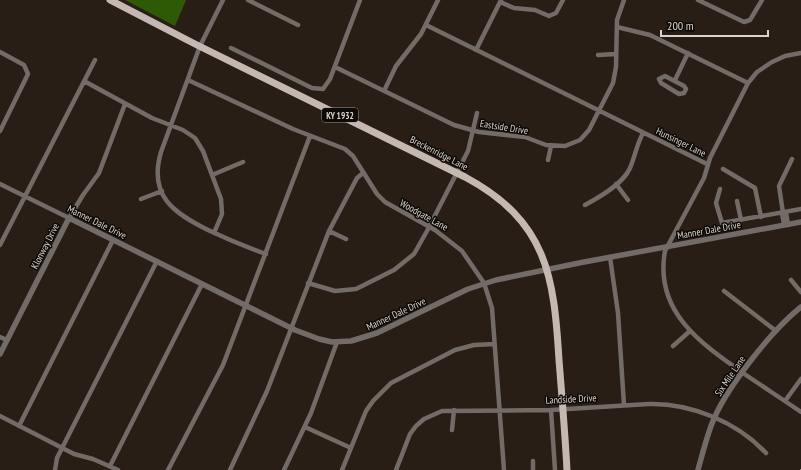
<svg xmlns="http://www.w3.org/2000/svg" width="801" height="470" font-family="'PT Sans Narrow',sans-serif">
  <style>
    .forest { fill: #2f5a05 }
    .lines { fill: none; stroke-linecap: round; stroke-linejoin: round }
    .minor { stroke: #726b68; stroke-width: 4.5 }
    .tertiary { stroke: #726b68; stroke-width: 5.5 }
    .primary { stroke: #c5b7b1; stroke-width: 7 }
    .rail { stroke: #8e867f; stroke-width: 1; stroke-dasharray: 5 5; stroke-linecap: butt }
    .labels { text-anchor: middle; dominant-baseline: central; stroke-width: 3; stroke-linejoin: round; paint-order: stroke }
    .shield { fill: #0d0906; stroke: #9c9792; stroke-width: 1 }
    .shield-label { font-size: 9px; font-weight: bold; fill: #dad4ce }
    .street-label { font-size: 10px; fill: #dad4ce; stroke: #0d0906 }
  </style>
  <rect width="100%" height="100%" fill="#281e16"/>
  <!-- forest -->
  <path class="forest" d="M125,0H186L175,26Z"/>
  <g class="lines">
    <!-- minor -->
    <path class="minor" d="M223,0L200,46L161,152C148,196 174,213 208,230C227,239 246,247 266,254
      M248,0L298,25
      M698,0L744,22L750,20L762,0
      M500,2L514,8L535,10L549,16L556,13L563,0
      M426,25L707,164
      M617,27L650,35L748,83
      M231,48L312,88L323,89L330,79L360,0
      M476,50L501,0
      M0,52L24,65L28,74L0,131
      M801,53L785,56L772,62L757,72L748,83L710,158L704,178L665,251C654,311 700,343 743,373C762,386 782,399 801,412
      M598,55L616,54
      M335,67L454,125L479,132L525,137L546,145L565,146L580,140L589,130L613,83L616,67L617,20L624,0
      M665,76L684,86L686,89L684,93L679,94L661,83L659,79Z
      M188,80L293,129L345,149L353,156L377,194L385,202L435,230L462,251L484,283L492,308L504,470
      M675,80L688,53
      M84,81L152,118L183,130L195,138L203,151L221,199L222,214L214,233
      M384,91L396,66L421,34L438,0
      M548,160L551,146
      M723,169L755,188L761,217
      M212,175L243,162
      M0,184L69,218L83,195L99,173L125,104
      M616,184L628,200
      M720,189L716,203L722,223L801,209
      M141,199L162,191
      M737,201L741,220
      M585,205C600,197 623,184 630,168C635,156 637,144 643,133
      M786,212L788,225
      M782,213L784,225
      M783,213L779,186L792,159
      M329,231L346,239
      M0,245L95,60
      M610,257L618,313L624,405
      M791,280L801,292
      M308,283L335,291L356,289L394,270L414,254L427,231L468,151L477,113
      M724,291L776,331
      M0,337L7,340
      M673,346L690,331
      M785,401L801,379
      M551,410L555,470
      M0,416L74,454L93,459L118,470
      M19,426L113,240
      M305,427L351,448
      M452,430L454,410
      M533,461V470
      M110,466L202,284
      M55,470L57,458L157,261
      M168,470L223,365L310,136
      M230,470L267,391L329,231L357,178L363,173
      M284,470L311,413L337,342
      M342,470L366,411L373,401L391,383L455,350L474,345L495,344
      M396,470L410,434L416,426L424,419L442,411L551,410L649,404C691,403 737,422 766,453"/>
    <!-- tertiary -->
    <path class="tertiary" d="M0,354L69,218L295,330L319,339L332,342L351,341L377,333L468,289L496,280L584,262L801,222
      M698,470C702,455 706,440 711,426C724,390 771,331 801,307"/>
    <!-- primary -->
    <path class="primary" d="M110,0L195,44L465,177C547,221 554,276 559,360C562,397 565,433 567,470"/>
    <!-- rail -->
    <path class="rail" d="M800,470L801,469"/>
  </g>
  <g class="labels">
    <!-- shield labels -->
    <rect class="shield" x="322" y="108" width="36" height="14" rx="3"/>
    <g class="shield-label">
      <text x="340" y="115">KY 1932</text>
    </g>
    <!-- street labels -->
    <g class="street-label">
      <text transform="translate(504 127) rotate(9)">Eastside Drive</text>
      <text transform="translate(681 142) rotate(26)">Hunsinger Lane</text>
      <text transform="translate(439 153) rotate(27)">Breckenridge Lane</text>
      <text transform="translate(424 215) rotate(29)">Woodgate Lane</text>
      <text transform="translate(97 222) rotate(26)">Manner Dale Drive</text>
      <text transform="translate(709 230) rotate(-10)">Manner Dale Drive</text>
      <text transform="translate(45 246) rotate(-63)">Klonway Drive</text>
      <text transform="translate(396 314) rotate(-25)">Manner Dale Drive</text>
      <text transform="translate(730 376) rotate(-56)">Six Mile Lane</text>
      <text transform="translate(571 399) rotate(-3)">Landside Drive</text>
    </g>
  </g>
  <!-- scale -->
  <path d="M661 30v6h107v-6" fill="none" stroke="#dad4ce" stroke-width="2"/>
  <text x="667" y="30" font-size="12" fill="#dad4ce" stroke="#0d0906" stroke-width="3" paint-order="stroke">200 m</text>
</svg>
